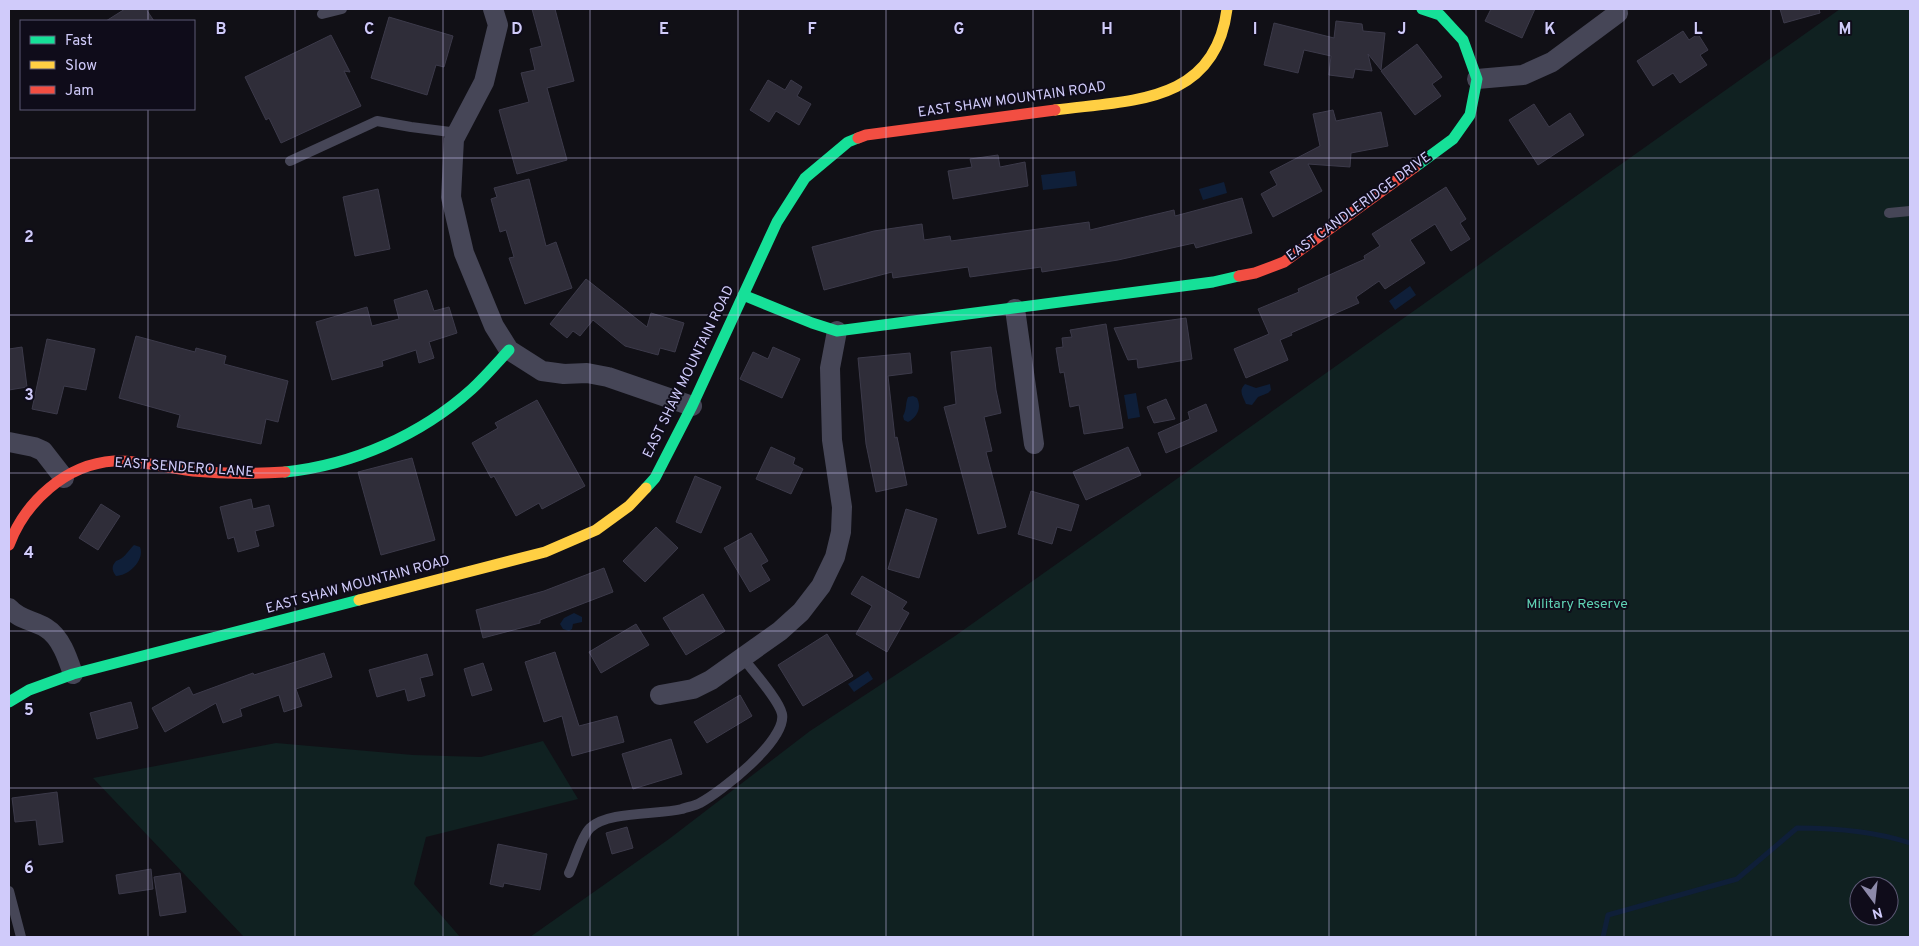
<svg xmlns="http://www.w3.org/2000/svg" width="1919" height="946" font-family="Overpass,sans-serif">
  <style>
    .green { fill: #102121; fill-rule: evenodd }
    .water { fill: #0f1f39 }
    .lines { fill: none; stroke-linecap: round; stroke-linejoin: round }
    .stream { stroke: #0f1f39; stroke-width: 5 }
    .building { fill: #2f2d39; stroke: #3c3a4a }
    .lane { stroke: #464657; stroke-width: 10 }
    .street { stroke: #464657; stroke-width: 20 }
    .fast { stroke: #16e098; stroke-width: 11 }
    .slow { stroke: #ffcf43; stroke-width: 11 }
    .jam { stroke: #f24e42; stroke-width: 11 }
    .grid { fill: none; stroke: #d0cbfa; stroke-width: 1; stroke-opacity: 0.55 }
    .labels { text-anchor: middle; dominant-baseline: central; stroke-width: 4; stroke-linejoin: round; paint-order: stroke }
    .street-label { font-size: 14px; fill: #d0cbfa; stroke: #0f0c1a }
    .park-label { font-size: 14px; fill: #5fd2b5; stroke: #0f0c1a }
    .grid-label { font-size: 16px; text-anchor: middle; font-weight: bold; fill: #d0cbfa; stroke: #0f0c1a; stroke-width: 4; stroke-linejoin: round; paint-order: stroke }
  </style>
  <rect width="100%" height="100%" fill="#111016"/>
  <!-- green -->
  <path class="green" d="M1840,9H1910V937H530L669,839L810,731L955,636ZM1859,886H1889V916H1859Z
    M543,741L578,799L426,837L414,884L460,937H244L93,778L276,743L413,755L481,757Z"/>
  <!-- water -->
  <path class="water" d="M1075,171L1077,186L1043,190L1041,175Z
    M1224,182L1227,193L1203,200L1199,189Z
    M1410,286L1416,295L1395,310L1389,301Z
    M1245,384L1256,388L1270,384L1271,390L1268,393L1258,397L1252,405L1246,404C1243,396 1238,391 1245,384Z
    M1136,393L1140,417L1128,419L1124,395Z
    M913,396L917,398C922,408 917,417 908,422L904,420L903,416C907,409 905,404 908,397Z
    M134,545L140,547C145,560 129,576 116,576C112,570 111,567 116,561C125,558 127,552 134,545Z
    M574,613L582,617V622L573,624L572,629L569,631L563,629L560,624L564,618Z
    M868,671L873,679L854,692L848,684Z"/>
  <g class="lines">
    <!-- stream -->
    <path class="stream" d="M1603,937L1608,915L1737,879L1797,828C1835,828 1874,831 1910,843"/>
  </g>
  <!-- building -->
  <path class="building" d="M125,9H146L154,21H106Z
    M532,9H555L574,81L547,88L567,160L517,174L499,110L529,102L521,73L535,70L530,49L542,46Z
    M1491,9H1535L1522,38L1485,21Z
    M1780,9H1819L1820,13L1784,23Z
    M389,17L453,36L444,67L436,65L427,95L371,78Z
    M1336,21L1362,24L1363,31L1385,33L1381,70L1368,54L1372,71L1355,69L1353,78L1329,75L1331,56L1304,50L1298,73L1264,65L1274,23L1334,38Z
    M1683,31L1689,40L1698,34L1708,50L1700,55L1707,65L1680,83L1673,73L1653,86L1637,61Z
    M331,35L350,72L344,71L361,106L281,143L269,118L266,120L245,77Z
    M1417,44L1442,77L1432,84L1441,96L1415,115L1381,71Z
    M768,80L785,90L791,80L802,87L797,96L811,104L799,125L776,111L769,122L750,110Z
    M1534,104L1549,127L1570,113L1584,135L1538,165L1509,120Z
    M1333,110L1336,121L1381,112L1388,146L1351,153L1350,167L1308,164L1322,191L1273,217L1261,194L1277,185L1270,172L1320,146L1313,114Z
    M998,155L1000,167L1025,162L1028,186L953,199L948,171L972,167L970,159Z
    M529,179L546,246L556,242L572,288L525,304L509,258L514,257L506,230L500,232L491,199L497,197L494,188Z
    M1446,187L1466,219L1460,223L1470,239L1451,251L1435,224L1410,240L1425,263L1385,289L1379,281L1356,297L1359,303L1291,333L1292,335L1280,340L1288,360L1246,378L1234,349L1269,334L1258,309L1299,292L1298,289L1365,259L1364,256L1380,246L1372,234Z
    M378,189L390,249L355,256L343,197Z
    M1242,198L1252,233L1196,248L1194,243L1118,260L1042,272L1041,267L970,277L968,267L893,278L892,272L824,290L812,247L874,231L922,224L924,240L950,236L951,241L1089,222L1090,230L1174,210L1175,216Z
    M586,279L647,327L651,313L684,323L675,352L660,348L658,355L625,346L593,320L580,336L573,331L567,338L550,324Z
    M427,290L434,311L449,307L457,333L429,342L434,358L419,363L416,350L382,361L383,366L332,380L316,322L367,307L372,326L399,319L394,300Z
    M1186,318L1192,359L1138,368L1137,359L1128,360L1114,328Z
    M1106,324L1123,428L1084,434L1079,405L1070,407L1064,372L1060,373L1056,348L1063,347L1062,338L1072,337L1070,330Z
    M136,336L195,352L196,348L226,356L224,364L288,381L278,422L266,419L261,444L177,427L180,415L119,398Z
    M47,339L95,349L86,390L64,386L57,414L32,409Z
    M22,347L27,387L9,390V349Z
    M773,347L800,359L782,398L740,379L753,352L768,359Z
    M991,347L996,390L1001,413L984,417L992,451L986,452L1006,527L978,534L944,407L956,404L951,352Z
    M910,353L912,373L888,376L895,438L897,437L907,485L876,492L866,444L858,358Z
    M1166,399L1175,419L1154,423L1147,407Z
    M537,400L585,486L542,509L539,503L516,516L494,476L491,478L472,443L498,428L495,423Z
    M1206,404L1217,431L1166,453L1158,433L1190,419L1188,412Z
    M771,447L795,458L793,464L803,469L791,494L756,479Z
    M1128,447L1141,475L1086,500L1073,472Z
    M412,458L435,540L381,555L358,472Z
    M695,476L721,487L701,533L676,522Z
    M1031,491L1079,505L1071,531L1057,527L1052,544L1018,534Z
    M251,499L253,509L269,505L274,526L255,531L259,546L238,552L234,537L228,539L220,507Z
    M101,504L120,516L98,550L79,538Z
    M906,509L937,519L919,578L888,569Z
    M656,527L678,548L645,582L623,561Z
    M751,533L768,561L761,565L770,580L750,592L724,548Z
    M604,568L613,592L540,620V623L483,638L476,610L544,591Z
    M862,576L907,602L902,609L909,613L887,652L856,634L872,606L851,594Z
    M703,594L725,631L686,655L663,618Z
    M636,624L649,645L601,673L589,652Z
    M827,634L853,676L803,706L778,665Z
    M555,652L579,726L617,716L624,742L572,756L562,716L544,722L525,662Z
    M324,653L332,677L296,689L302,706L284,712L279,695L240,709L242,716L223,723L216,703L165,732L152,708L189,687L193,695L253,673L254,675Z
    M427,654L433,675L420,678L425,696L408,701L405,689L377,697L369,670Z
    M483,663L492,690L472,696L464,669Z
    M740,695L752,716L707,743L694,722Z
    M131,702L138,728L97,739L90,713Z
    M671,739L682,774L633,789L622,754Z
    M57,792L63,842L39,845L36,820L15,822L12,798Z
    M627,827L633,848L612,854L606,833Z
    M498,844L547,854L540,890L504,883L503,887L490,884Z
    M151,869L153,889L119,894L116,875Z
    M180,873L186,912L160,916L154,877Z"/>
  <g class="lines">
    <!-- lane -->
    <path class="lane" d="M322,14L342,9
      M290,161L377,121L411,127L458,133
      M1889,213L1910,211
      M569,873C575,861 581,837 590,828C607,811 658,815 682,809C687,807 695,806 700,803C721,792 787,740 782,714C779,700 753,671 743,658
      M9,891L21,937"/>
    <!-- street -->
    <path class="street" d="M493,9L498,25L484,82L454,139L451,197L464,253L494,326L509,350L542,371L564,374L587,373L608,377L692,406
      M1477,79L1523,75L1552,62L1618,13
      M1015,309L1034,444
      M9,442L34,447L43,451L64,478
      M9,608C19,620 33,620 46,628C61,637 68,659 73,674
      M660,695L693,689L711,680L780,631L801,612L821,586L835,557L841,532L842,507L832,440L830,368L837,331"/>
    <!-- fast -->
    <path class="fast" d="M1415,167L1453,139L1470,115L1477,79L1463,40L1440,15L1422,9
      M743,295L812,323L837,331L1213,282L1239,276
      M285,472C353,465 421,435 472,389C485,377 497,363 509,350
      M646,488L655,478L692,406L777,222L805,178L848,142L858,138
      M9,702L29,690L73,674L359,600"/>
    <!-- slow -->
    <path class="slow" d="M1055,110C1129,100 1215,105 1227,9
      M359,600L545,552L596,530L629,506L646,488"/>
    <!-- jam -->
    <path class="jam" d="M858,138L866,135L1055,110
      M1239,276L1255,273L1284,262L1415,167
      M9,545C25,502 66,464 114,461C140,460 167,468 193,471C224,474 255,474 285,472"/>
  </g>
  <!-- grid -->
  <path class="grid" d="M148,9V21M295,9V937M443,9V937M590,9V937M738,9V937M886,9V937M1033,9V937M1181,9V937M1329,9V937M1476,9V937M1624,9V937M1771,9V937M148,109V937M9,158H1910M9,315H1910M9,473H1910M9,631H1910M9,788H1910"/>
  <g class="labels">
    <!-- street labels -->
    <g class="street-label">
      <text transform="translate(1012 100) rotate(-8)">EAST SHAW MOUNTAIN ROAD</text>
      <text transform="translate(1359 207) rotate(-36)">EAST CANDLERIDGE DRIVE</text>
      <text transform="translate(689 372) rotate(-64)">EAST SHAW MOUNTAIN ROAD</text>
      <text transform="translate(184 468) rotate(4)">EAST SENDERO LANE</text>
      <text transform="translate(358 585) rotate(-15)">EAST SHAW MOUNTAIN ROAD</text>
    </g>
    <!-- park labels -->
    <g class="park-label">
      <text x="1577" y="604">Military Reserve</text>
    </g>
  </g>
  <g class="grid-label">
    <text x="221" y="34">B</text>
    <text x="369" y="34">C</text>
    <text x="517" y="34">D</text>
    <text x="664" y="34">E</text>
    <text x="812" y="34">F</text>
    <text x="959" y="34">G</text>
    <text x="1107" y="34">H</text>
    <text x="1255" y="34">I</text>
    <text x="1402" y="34">J</text>
    <text x="1550" y="34">K</text>
    <text x="1698" y="34">L</text>
    <text x="1845" y="34">M</text>
    <text x="29" y="242">2</text>
    <text x="29" y="400">3</text>
    <text x="29" y="558">4</text>
    <text x="29" y="715">5</text>
    <text x="29" y="873">6</text>
  </g>
  <!-- border -->
  <rect width="1919" height="946" fill="none" stroke="#d0cbfa" stroke-width="20"/>
  <!-- legend -->
  <rect x="20" y="20" width="175" height="90" fill="#0f0c1a" stroke="#5c5874"/>
  <rect x="30" y="36" width="25" height="8" fill="#16e098" stroke="#5c5874"/>
  <text x="65" y="45" font-size="15" fill="#d0cbfa">Fast</text>
  <rect x="30" y="61" width="25" height="8" fill="#ffcf43" stroke="#5c5874"/>
  <text x="65" y="70" font-size="15" fill="#d0cbfa">Slow</text>
  <rect x="30" y="86" width="25" height="8" fill="#f24e42" stroke="#5c5874"/>
  <text x="65" y="95" font-size="15" fill="#d0cbfa">Jam</text>
  <!-- north arrow -->
  <g transform="translate(1874 901) rotate(165)"><circle r="24" fill="#0f0c1a" stroke="#5c5874"/>
  <path d="M0-4L9 19L0 12L-9 19Z" fill="#8d8aaa"/>
  <text y="-8" font-size="14" font-weight="bold" text-anchor="middle" fill="#d0cbfa">N</text>
  </g>
</svg>
